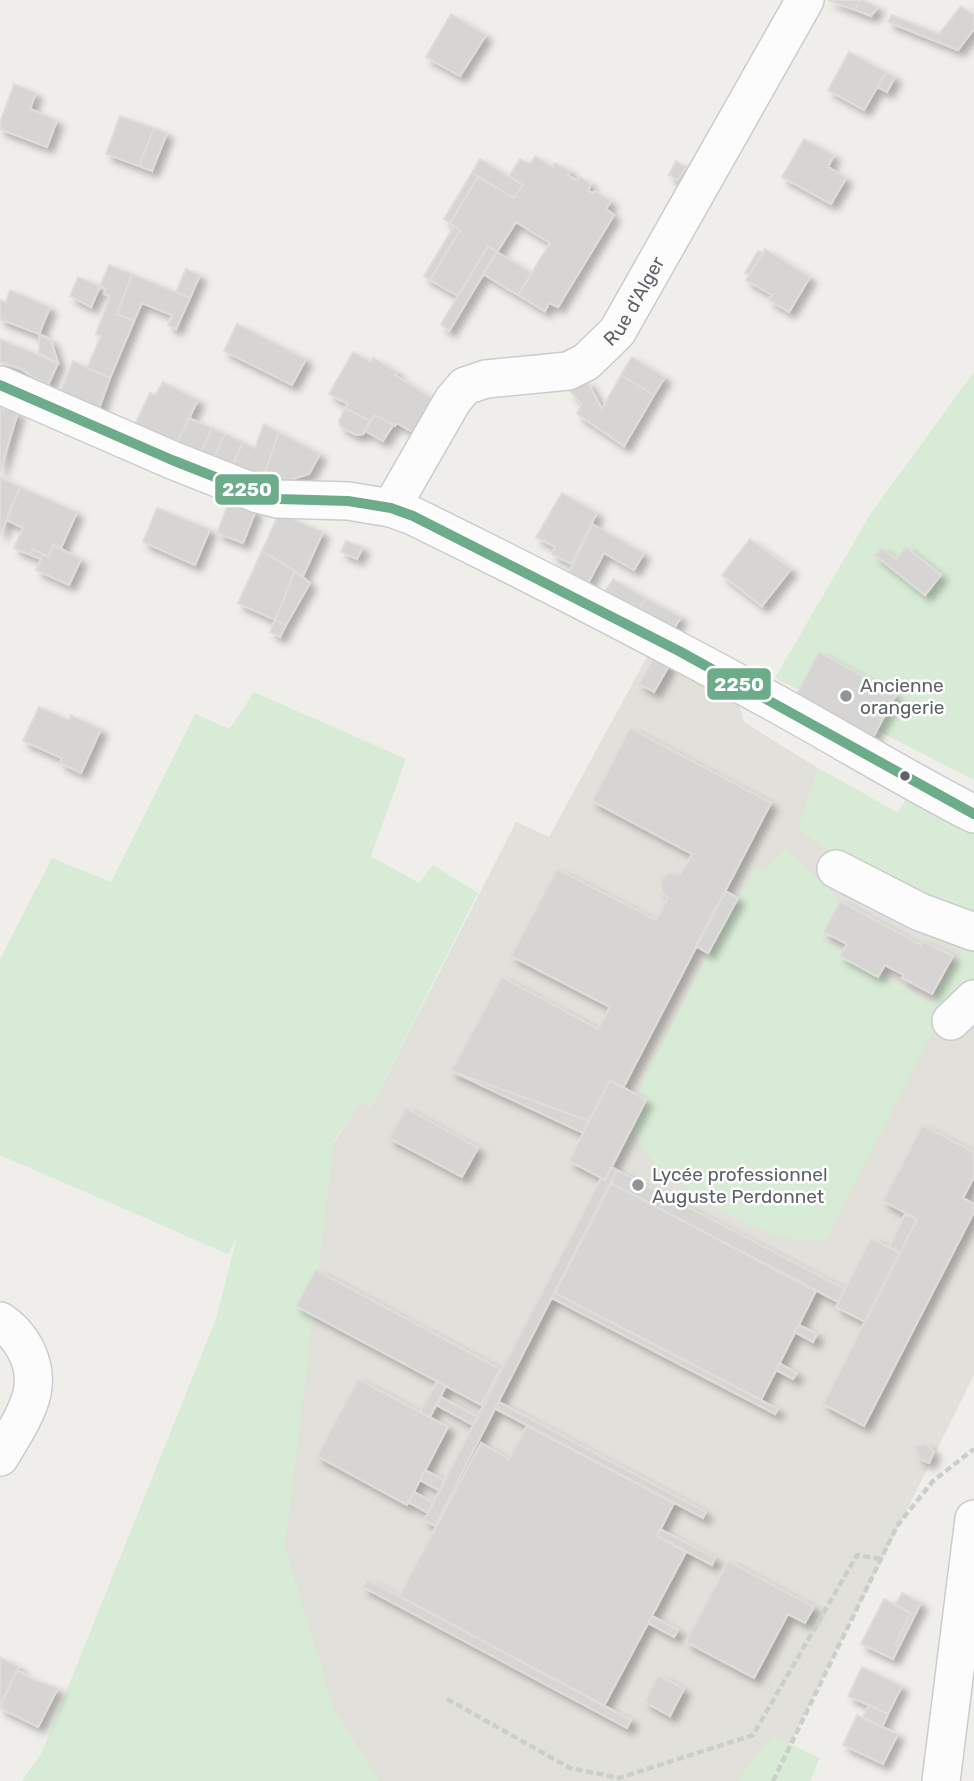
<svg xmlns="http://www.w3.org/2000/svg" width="974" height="1781" font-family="Rubik,sans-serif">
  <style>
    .education { fill: #e2e0da }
    .green { fill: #d8ebd6 }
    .building { fill: #d6d5d3; stroke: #deddd9; stroke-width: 2; filter: url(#shadow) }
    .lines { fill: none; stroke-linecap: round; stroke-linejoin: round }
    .minor-casing { stroke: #cbcccc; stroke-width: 40 }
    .path { stroke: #cacfcc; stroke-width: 4.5; stroke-dasharray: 7 3.5; stroke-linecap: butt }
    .minor { stroke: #fdfcfc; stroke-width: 37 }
    .bus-1-casing { stroke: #fff; stroke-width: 16 }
    .bus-1 { stroke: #6cac8a; stroke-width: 10 }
    .poi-dot { fill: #919496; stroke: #fff; stroke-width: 2.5 }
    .bus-dot { fill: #5f6368; stroke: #fff; stroke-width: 2.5 }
    .labels { text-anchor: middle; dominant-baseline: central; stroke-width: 5; stroke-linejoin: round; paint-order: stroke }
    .street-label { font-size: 19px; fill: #5f6368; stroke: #fff }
    .poi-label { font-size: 19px; fill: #5f6368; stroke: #fff; text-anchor: start }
    .line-badge { stroke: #fff; stroke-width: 2.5 }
    .badge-label { font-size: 19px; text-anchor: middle; font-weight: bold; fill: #fff }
  </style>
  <defs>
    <filter id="shadow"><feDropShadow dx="6" dy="6" stdDeviation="3.5" flood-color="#0004"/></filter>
  </defs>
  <rect width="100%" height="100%" fill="#efeeea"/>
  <!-- education -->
  <path class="education" d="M649,653L738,700L744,722L818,768L898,813L906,799L974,833V1375L772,1781H26L75,1699L269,1229L335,1141L360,1102L371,1107L516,822L549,837Z"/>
  <!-- green -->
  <path class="green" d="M974,372V780L775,678L871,513Z
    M254,692L406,759L371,856L419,883L433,865L478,893L371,1107L360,1102L334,1141L285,1547L334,1709L379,1781H22L41,1754L216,1319L237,1237L228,1254L0,1155V959L52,858L111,882L195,714L230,729Z
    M818,768L898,813L906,799L974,833V918L853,868L798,829Z
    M786,848L840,901L822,940L931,1003L965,944L974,942V985L943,1012L826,1239C817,1240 807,1241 799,1240C755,1236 672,1186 645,1152C640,1145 636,1136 631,1129L644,1077L753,869L765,871Z
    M773,1736L820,1758L810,1781H737Z"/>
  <!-- building -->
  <path class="building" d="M828,0H860L855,10Z
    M860,0H862L878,7L871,16L855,10Z
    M961,6L974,15V29L958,50L888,22L892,15L939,34Z
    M451,14L486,35L460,76L426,57Z
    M849,52L886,72L864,110L828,90Z
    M886,72L895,77L887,92L877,87Z
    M14,84L36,93L30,109L57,120L47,147L0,129V123Z
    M120,116L154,128L139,166L106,154Z
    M154,128L167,133L152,171L139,166Z
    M804,139L834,155L828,167L846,178L831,204L782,177Z
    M535,156L553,167L555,163L570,171L568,175L577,181L580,177L591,184L588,191L593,193L595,191L611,201L606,209L614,215L558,307L549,303L545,311L518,295L550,243L516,222L497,252L488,246L458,296L430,280L460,230L450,223L478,177L514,198L523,185L509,176L520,159L530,164Z
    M480,159L523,185L514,198L472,173Z
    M676,161L686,167L678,180L669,175Z
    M472,173L478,177L450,223L444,219Z
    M454,226L460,230L430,280L424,276Z
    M488,246L497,252L449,331L441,324Z
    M765,249L810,277L789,312L769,300L772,295L746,280Z
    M758,251L763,253L749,275L745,273Z
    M497,252L532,273L518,295L483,274Z
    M109,265L132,274L117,314L134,321L110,378L87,368L101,336L96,334L110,296L104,294L106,289L100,286Z
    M186,269L200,275L190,298L176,292Z
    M132,274L190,298L176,329L168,325L172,315L142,303L134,321L117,314Z
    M78,277L100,286L91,307L70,296Z
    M10,290L50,307L39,334L0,319V300L6,302Z
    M237,324L306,359L292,385L224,351Z
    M39,334L51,340L58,363L39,353Z
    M0,339L58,363L48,385L21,369L0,362Z
    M353,352L371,362L373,358L397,372L395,375L436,401L416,434L397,423L395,426L375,415L370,421L345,408L348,404L329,394Z
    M632,357L665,377L654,395L621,375Z
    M73,361L110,378L98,411L60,392Z
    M621,375L654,395L624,446L577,414L582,404L570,391L587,381L602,409Z
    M163,382L198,400L174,449L133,428L150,393L155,395Z
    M0,408L18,412L0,472Z
    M345,408L370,421L363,434L356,435L341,427L339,421Z
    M375,415L393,425L383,441L365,431Z
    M189,418L212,428L199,456L176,445Z
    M264,424L279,432L262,481L231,469L243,442L255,448Z
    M212,428L225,434L212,462L199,456Z
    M279,432L320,454L309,474L277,484L263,478Z
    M225,434L243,442L231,469L212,462Z
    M0,477L20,487L0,535Z
    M20,487L77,512L61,548L53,545L48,557L33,549L30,555L14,548L23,528L7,520Z
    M562,493L597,513L571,564L552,554L555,547L536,537Z
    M230,499L256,510L243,543L217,533Z
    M157,508L210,529L195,565L143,542Z
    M279,513L323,532L303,576L262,551Z
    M592,524L644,553L634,570L604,553L588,583L569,573Z
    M750,539L791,569L762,606L722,575Z
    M346,541L363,547L357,559L341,552Z
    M53,545L81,559L69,585L36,570L41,559L30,555L33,549L48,557Z
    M906,547L941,575L925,595L875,555L881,548L896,559Z
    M262,551L295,571L275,620L238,603Z
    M295,571L310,583L286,625L275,620Z
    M613,579L646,598L638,610L605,592Z
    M646,598L681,617L673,630L638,610Z
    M275,620L286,625L280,637L270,632Z
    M819,652L896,695L872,739L795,697Z
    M655,656L670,664L654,692L639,684Z
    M39,707L69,720L71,715L101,729L81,773L60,763L62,758L23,741Z
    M630,728L771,803L623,1088L610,1080L589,1121L451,1071L502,977L598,1029L610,1007L511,956L557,869L656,920L668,898L662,892L661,880L669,873L681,874L692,854L592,801Z
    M725,891L738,898L708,953L696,946Z
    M840,901L921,945L923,941L953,956L932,994L902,978L904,975L885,965L878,977L840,956L847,944L824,932Z
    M451,1071L589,1121L583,1133Z
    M610,1080L646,1100L605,1180L569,1161Z
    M406,1108L478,1148L462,1177L389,1138Z
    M922,1125L974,1152V1177L963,1198L974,1204V1212L864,1426L823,1404L917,1219L883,1201Z
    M611,1167L617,1170L435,1526L424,1520L601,1178L605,1180Z
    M617,1170L845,1289L838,1302L611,1183Z
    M611,1183L816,1291L761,1400L555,1293Z
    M905,1214L917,1219L900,1253L889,1247Z
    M871,1238L900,1253L865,1322L836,1307Z
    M316,1270L500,1369L481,1405L296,1306Z
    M555,1293L778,1409L775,1414L552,1298Z
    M799,1325L817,1334L813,1342L795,1332Z
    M779,1363L797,1373L793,1379L776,1370Z
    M358,1379L448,1427L407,1505L317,1456Z
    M437,1381L446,1386L430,1417L420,1412Z
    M441,1397L478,1417L473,1425L436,1405Z
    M499,1402L706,1512L703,1518L496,1409Z
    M527,1426L674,1503L657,1536L686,1552L604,1706L399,1596L481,1443L509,1459Z
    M926,1444L934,1452L929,1463L920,1459L915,1446Z
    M425,1470L445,1481L440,1491L420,1480Z
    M414,1492L434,1503L428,1513L408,1502Z
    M660,1529L715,1558L712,1565L657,1536Z
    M728,1561L814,1607L805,1623L788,1614L754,1678L686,1642Z
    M367,1580L399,1596L631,1720L627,1728L363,1587Z
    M902,1593L921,1603L899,1647L895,1645L911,1613L895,1605Z
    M884,1599L911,1613L895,1645L899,1647L893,1659L861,1644Z
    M652,1616L678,1630L674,1637L648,1623Z
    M0,1657L19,1667L0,1705Z
    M862,1667L902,1686L888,1714L848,1696Z
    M17,1670L35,1680L58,1688L38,1727L0,1708Z
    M658,1675L684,1689L670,1716L645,1702Z
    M869,1705L888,1714L882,1727L863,1717Z
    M857,1715L898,1734L883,1764L843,1745Z"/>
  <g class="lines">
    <defs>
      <g id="minor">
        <path d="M0,385L172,460L258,494L278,499L348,501L391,508L413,516C532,574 650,635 766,698C836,736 903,778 974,814"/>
        <path id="s1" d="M391,508L453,400L465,386L486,379L568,371L586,362L617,332L805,0"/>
        <path d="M836,869L920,912L974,932"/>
        <path d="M951,1021L974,999"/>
        <path d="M0,1321C23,1336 38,1365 32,1393C27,1415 11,1438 0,1457"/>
        <path d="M941,1781L974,1519"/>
      </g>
    </defs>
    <!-- minor casing -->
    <use href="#minor" class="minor-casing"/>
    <!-- path -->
    <path class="path" d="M447,1699L570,1768L619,1778L753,1735L857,1555L881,1559
      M773,1781L897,1526L933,1481L974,1449"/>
    <!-- minor -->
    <use href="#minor" class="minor"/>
    <defs>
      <path id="bus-1" d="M0,385L172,460L258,494L278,499L348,501L391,508L413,516L679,651L974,814"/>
    </defs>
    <!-- bus-1 casing -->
    <use href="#bus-1" class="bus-1-casing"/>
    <!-- bus-1 -->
    <use href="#bus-1" class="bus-1"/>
  </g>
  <!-- markers -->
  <g class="poi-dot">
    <circle cx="846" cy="696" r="7"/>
    <circle cx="638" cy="1185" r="7"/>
  </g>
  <circle class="bus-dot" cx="905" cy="776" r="6"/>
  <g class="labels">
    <!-- street labels -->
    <g class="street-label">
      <text stroke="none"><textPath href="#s1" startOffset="346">Rue d'Alger</textPath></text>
    </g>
    <!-- poi labels -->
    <g class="poi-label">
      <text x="860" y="685">Ancienne<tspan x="860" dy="22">orangerie</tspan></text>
      <text x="652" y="1174">Lycée professionnel<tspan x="652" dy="22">Auguste Perdonnet</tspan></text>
    </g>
  </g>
  <g class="line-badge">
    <rect x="214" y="473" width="66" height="33" rx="7" fill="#6cac8a"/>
    <rect x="706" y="667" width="66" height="34" rx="7" fill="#6cac8a"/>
  </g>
  <g class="badge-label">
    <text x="247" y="496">2250</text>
    <text x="739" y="691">2250</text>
  </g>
</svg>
